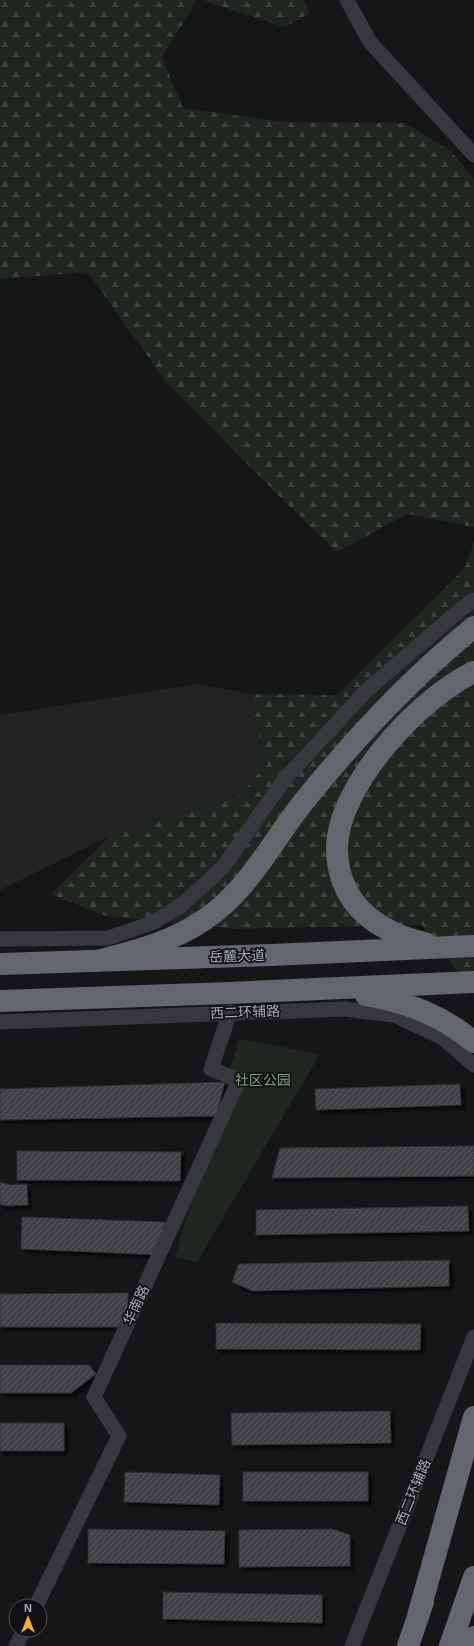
<svg xmlns="http://www.w3.org/2000/svg" width="474" height="1646" font-family="Helvetica,'Noto Sans SC',sans-serif">
  <style>
    .built { fill: #222225 }
    .green { fill: #1e261f }
    .forest { fill: url(#forest-firs) }
    .building { fill: url(#building-hatch); stroke: #303034; filter: url(#shadow) }
    .lines { fill: none; stroke-linecap: round; stroke-linejoin: round }
    .minor { stroke: #37383d; stroke-width: 15 }
    .highway { stroke: #63666e; stroke-width: 22 }
    .labels { text-anchor: middle; dominant-baseline: central; stroke-width: 3.5; stroke-linejoin: round; paint-order: stroke }
    .street-label { font-size: 14px; fill: #a8adb8; stroke: #111113 }
    .park-label { font-size: 14px; fill: #7fa381; stroke: #111113 }
  </style>
  <defs>
    <pattern id="forest-firs" width="22" height="20" patternUnits="userSpaceOnUse"><rect width="22" height="20" fill="#1e261f"/><path d="M5 1l3.5 6h-7zM16 11l3.5 6h-7z" fill="#3c433d"/></pattern>
    <pattern id="building-hatch" width="6" height="6" patternUnits="userSpaceOnUse"><rect width="6" height="6" fill="#404145"/><path d="M-1 1l2-2M0 6l6-6M5 7l2-2" fill="none" stroke="#595a5e"/></pattern>
    <filter id="shadow"><feDropShadow dx="3.5" dy="3.5" stdDeviation="1" flood-color="#0009"/></filter>
  </defs>
  <rect width="100%" height="100%" fill="#161618"/>
  <!-- built -->
  <path class="built" d="M198,684L251,694L265,766L239,796L110,836L0,890V715Z"/>
  <!-- green -->
  <path class="green" d="M239,1039L320,1054L197,1262L175,1257Z"/>
  <!-- forest -->
  <path class="forest" d="M0,0H197L162,57L183,108L284,122L405,123L451,151L474,179V527L407,514L337,552L279,496L165,381L88,272L0,279Z
    M203,0H305L309,14L284,27Z
    M474,542V994L422,925L235,929L106,916L51,894L110,836L239,796L265,766L251,694L337,695L465,568Z"/>
  <!-- building -->
  <path class="building" d="M225,1082L216,1116L0,1120V1089Z
    M460,1084L461,1105L316,1110L315,1089Z
    M474,1146V1176L272,1178L280,1148Z
    M17,1151L181,1152L180,1181L17,1180Z
    M0,1182L10,1185L27,1184L28,1205L6,1206L0,1204Z
    M468,1206L469,1231L256,1235V1210Z
    M22,1217L165,1222L164,1255L21,1249Z
    M449,1260V1286L253,1291L232,1282L239,1264Z
    M128,1293V1327H0V1294Z
    M216,1323L421,1324L420,1350L216,1349Z
    M0,1365H89L96,1374L71,1393H0Z
    M390,1411L391,1443L232,1445L231,1413Z
    M0,1423H64V1451H0Z
    M125,1472L220,1475L219,1505L124,1502Z
    M243,1472H368V1501H243Z
    M88,1529L225,1531L224,1564L88,1563Z
    M332,1529L350,1535V1566L239,1567V1530Z
    M163,1592L322,1595V1623L163,1619Z"/>
  <g class="lines">
    <!-- minor -->
    <path class="minor" d="M347,0L370,42L474,155
      M0,939L108,938L152,923L182,905L223,867L284,780L367,690L461,609L474,600
      M0,1022L344,1009L394,1015L443,1038L474,1065
      M36,1606L119,1436L94,1397L239,1080L211,1069L230,1012
      M16,1646L24,1630
      M352,1646L474,1337"/>
    <!-- highway -->
    <path class="highway" d="M425,943C394,936 362,920 347,891C341,879 337,864 337,850C336,787 419,698 474,672
      M97,961C135,951 172,942 204,920C249,890 272,841 305,800C356,737 411,678 474,627
      M0,964L271,955L474,946
      M366,995C408,1003 440,1014 474,1042
      M0,1001L229,993L474,982
      M418,1616L474,1417
      M408,1646L423,1602
      M450,1646L474,1577
      M470,1646L474,1637"/>
  </g>
  <g class="labels">
    <!-- street labels -->
    <g class="street-label">
      <text transform="translate(237 956) rotate(-2)">岳麓大道</text>
      <text transform="translate(245 1012) rotate(-2)">西二环辅路</text>
      <text transform="translate(136 1305) rotate(-65)">华南路</text>
      <text transform="translate(413 1492) rotate(-68)">西二环辅路</text>
    </g>
    <!-- park labels -->
    <g class="park-label">
      <text x="263" y="1080">社区公园</text>
    </g>
  </g>
  <!-- north arrow -->
  <g transform="translate(28 1618)"><circle r="19" fill="#111113" stroke="#4d4f55"/>
  <path d="M0-3L7 15L0 10L-7 15Z" fill="#f2b134"/>
  <text y="-6" font-size="11" font-weight="bold" text-anchor="middle" fill="#a8adb8">N</text>
  </g>
</svg>
